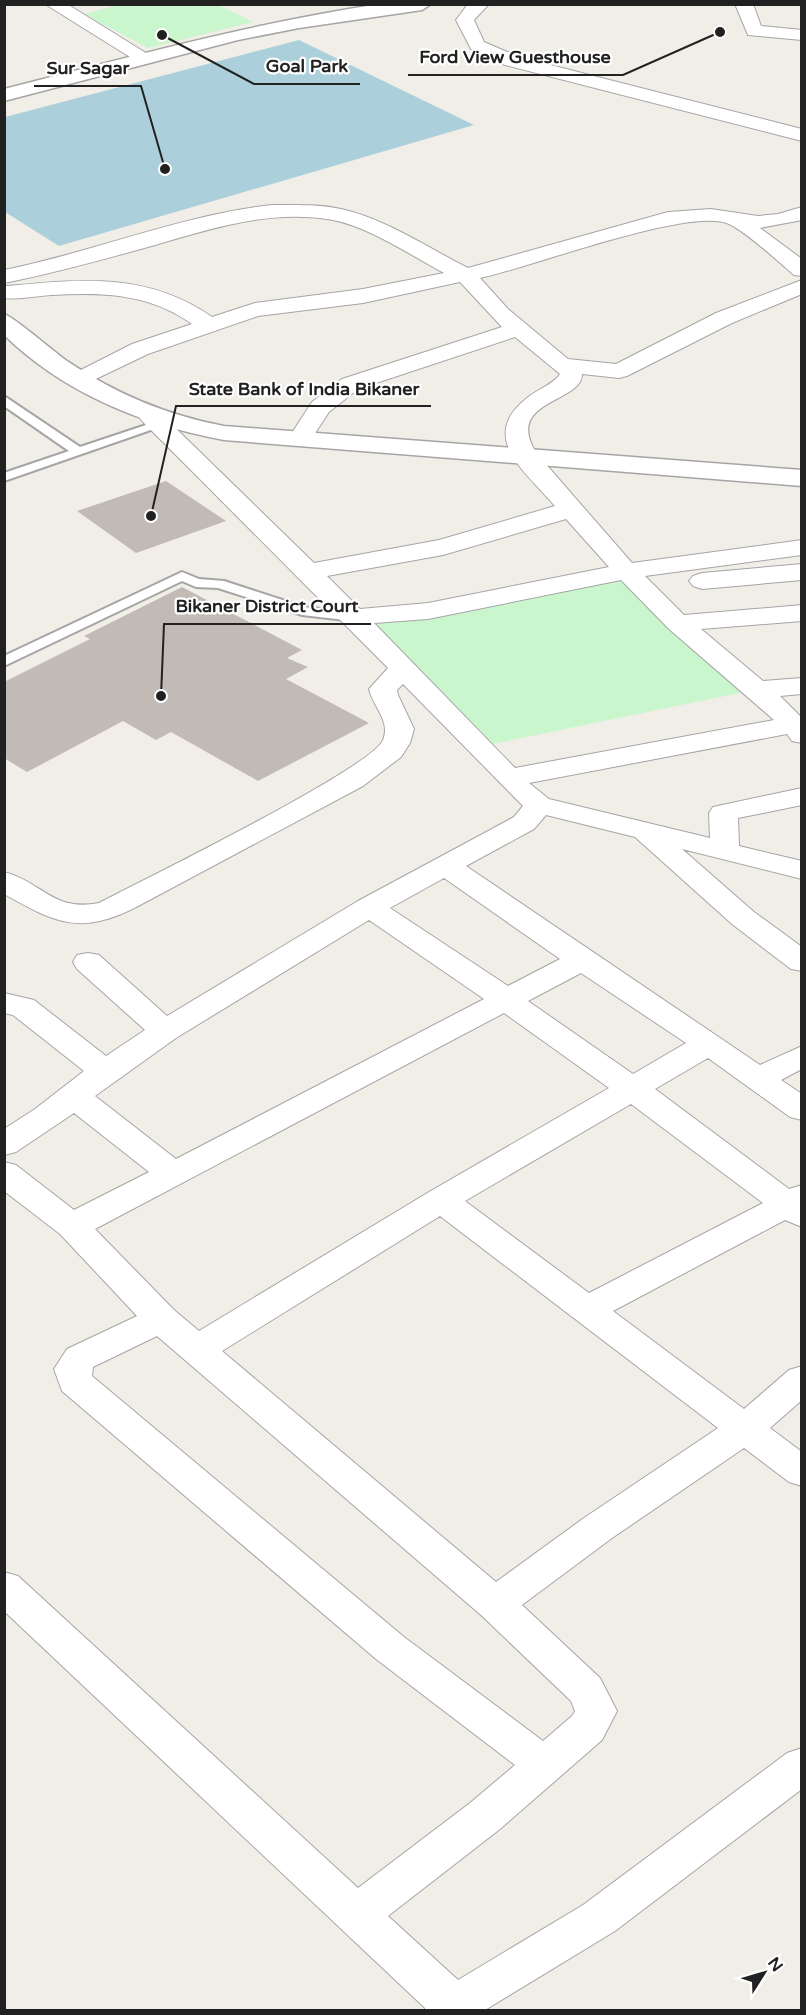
<svg xmlns="http://www.w3.org/2000/svg" width="806" height="2015" font-family="'Varela Round',sans-serif">
  <style>
    .park { fill: #c9f6cd }
    .water { fill: #acd0db }
    .building { fill: #c1bab5 }
    .lines { fill: none; stroke-linecap: round; stroke-linejoin: round }
    .service-casing { stroke: #a5a5a5; stroke-width: 4 }
    .minor-casing { stroke: #a5a5a5; stroke-width: 2 }
    .tertiary-casing { stroke: #a5a5a5; stroke-width: 3 }
    .service { fill: #fff; fill-rule: evenodd }
    .minor { fill: #fff; fill-rule: evenodd }
    .tertiary { fill: #fff; fill-rule: evenodd }
    .leader { fill: none; stroke: #212121; stroke-width: 2 }
    .callout-dot { fill: #212121; stroke: #fff; stroke-width: 2 }
    .callout-label { font-size: 18px; text-anchor: middle; font-weight: bold; fill: #212121; stroke: #fff; stroke-width: 4.5; stroke-linejoin: round; paint-order: stroke }
  </style>
  <rect width="100%" height="100%" fill="#f1eee8"/>
  <!-- park -->
  <path class="park" d="M118,5H218L253,22L148,48L84,14Z
    M627,571L759,689L478,747L354,617Z"/>
  <!-- water -->
  <path class="water" d="M299,40L474,125L59,246L5,212V117Z"/>
  <!-- building -->
  <path class="building" d="M166,481L226,521L136,553L77,511Z
    M182,587L302,650L287,658L308,667L286,679L369,723L258,781L171,732L156,740L123,721L27,772L4,758V682L90,639L84,636Z"/>
  <g class="lines">
    <defs>
      <path id="service" d="M4,396L80,447L155,422L159,421L165,425L4,481V473L69,451L4,406Z
        M182,572L199,579L224,581L304,607L354,613L361,617L354,621L302,615L218,588L196,587L182,581L4,666V656Z"/>
      <path id="minor" d="M45,4H67L154,58L145,64L138,62Z
        M468,4H489L474,20L484,42L519,57L802,129V141L505,65L471,49L456,20Z
        M735,4H753L761,26L802,30V40L748,35Z
        M272,205C295,205 319,204 341,209C386,219 428,248 468,268L668,212L711,209L758,216L778,214L802,207V220L760,228L802,259V276L794,275C779,262 745,231 729,224C691,206 529,268 480,278L508,309L568,359L616,364L716,313L802,280V294L732,323L627,376L619,378L582,374C583,403 502,400 537,454L632,563L802,540V555L645,576L684,615L802,605V621L701,629L763,681L802,678V694L780,696L802,718V743L792,741L787,734L529,783L549,799L710,838L709,813L713,807L802,788V805L738,818L739,846L802,861V879L682,849L754,912L802,947V971L791,969L732,924L635,837L546,815L534,829L466,866L760,1065L802,1046V1069L781,1080L802,1094V1120L790,1117L708,1058L655,1089L789,1189L802,1185V1227L785,1220L613,1311L744,1409L789,1370L802,1366V1400L770,1428L802,1452V1486L789,1482L744,1448L612,1538L522,1605L600,1678L617,1711L602,1740L500,1829L388,1916L458,1980L583,1905L787,1753L802,1748V1789L615,1931L485,2010H425V2008L4,1611V1572L18,1576L358,1888L470,1803L515,1765L376,1659L62,1391L54,1369L67,1349L137,1316L60,1234L4,1191V1162L16,1165L74,1210L149,1172L74,1113L16,1152L4,1155V1129L35,1109L84,1071L13,1015L4,1013V993L34,1000L106,1056L145,1030L77,969L73,962L77,955L88,953L99,955L167,1016L358,901L514,817L523,806L403,684L397,690L398,695L414,729L410,743L401,757L363,786L140,905C82,936 57,924 4,894V872C43,882 52,912 99,903C141,881 372,768 383,740C391,721 373,707 369,689L388,668L143,422L139,417L143,412H159L314,563L439,540L555,506C526,472 477,437 527,398C536,390 554,384 560,374L515,337L358,389L329,412L308,444H292L288,439L312,402L342,379L502,327L460,282L363,303L258,316L148,354L79,387L71,385L68,380L71,375L132,344L192,324C149,293 102,292 51,295C36,296 19,300 4,298V286H8C83,279 147,272 212,317L255,303L363,289L444,273C412,256 369,227 333,220C271,209 214,228 155,245C105,259 55,273 4,283V270C94,252 181,215 272,205ZM566,519L609,567L428,603L360,609L327,576L443,555ZM621,580L669,629L774,720L515,768L374,623L428,619ZM444,878L560,959L508,986L390,908ZM369,920L484,999L176,1159L95,1096L176,1038ZM581,973L686,1043L633,1074L528,1001ZM504,1013L609,1088L429,1192L199,1331L174,1310L95,1229ZM631,1104L763,1203L589,1293L465,1201ZM440,1216L718,1428L584,1518L496,1582L222,1351ZM157,1336L481,1615L571,1701L575,1711L572,1716L543,1741L404,1637L92,1376L93,1367Z
        M802,564V580L702,589L693,586L689,581L693,576L702,573Z"/>
      <path id="tertiary" d="M380,4H431L422,10L299,28L238,40L4,101V89C129,57 253,23 380,4Z
        M4,314C14,317 54,352 67,361C116,394 166,415 224,426L802,470V486L224,440C143,425 65,394 4,335Z"/>
    </defs>
    <!-- service casing -->
    <use href="#service" class="service-casing"/>
    <!-- minor casing -->
    <use href="#minor" class="minor-casing"/>
    <!-- tertiary casing -->
    <use href="#tertiary" class="tertiary-casing"/>
    <!-- service -->
    <use href="#service" class="service"/>
    <!-- minor -->
    <use href="#minor" class="minor"/>
    <!-- tertiary -->
    <use href="#tertiary" class="tertiary"/>
  </g>
  <!-- callouts -->
  <path class="leader" d="M720 32L623 75H408M162 35L254 84H360M165 169L141 86H34M151 516L176 406H431M161 696L164 624H371"/>
  <g class="callout-dot">
    <circle cx="720" cy="32" r="6"/>
    <circle cx="162" cy="35" r="6"/>
    <circle cx="165" cy="169" r="6"/>
    <circle cx="151" cy="516" r="6"/>
    <circle cx="161" cy="696" r="6"/>
  </g>
  <g class="callout-label">
    <text x="515" y="63">Ford View Guesthouse</text>
    <text x="307" y="72">Goal Park</text>
    <text x="88" y="74">Sur Sagar</text>
    <text x="304" y="395">State Bank of India Bikaner</text>
    <text x="267" y="612">Bikaner District Court</text>
  </g>
  <!-- border -->
  <rect width="806" height="2015" fill="none" stroke="#212121" stroke-width="12"/>
  <!-- north arrow -->
  <g transform="translate(764 1973) rotate(53)" stroke="#ffffff" stroke-width="4.5" paint-order="stroke">
  <path d="M0-4.5L10 22L0 15L-10 22Z" fill="#212121"/>
  <text y="-9" font-size="16" font-weight="bold" text-anchor="middle" fill="#212121">N</text>
  </g>
</svg>
